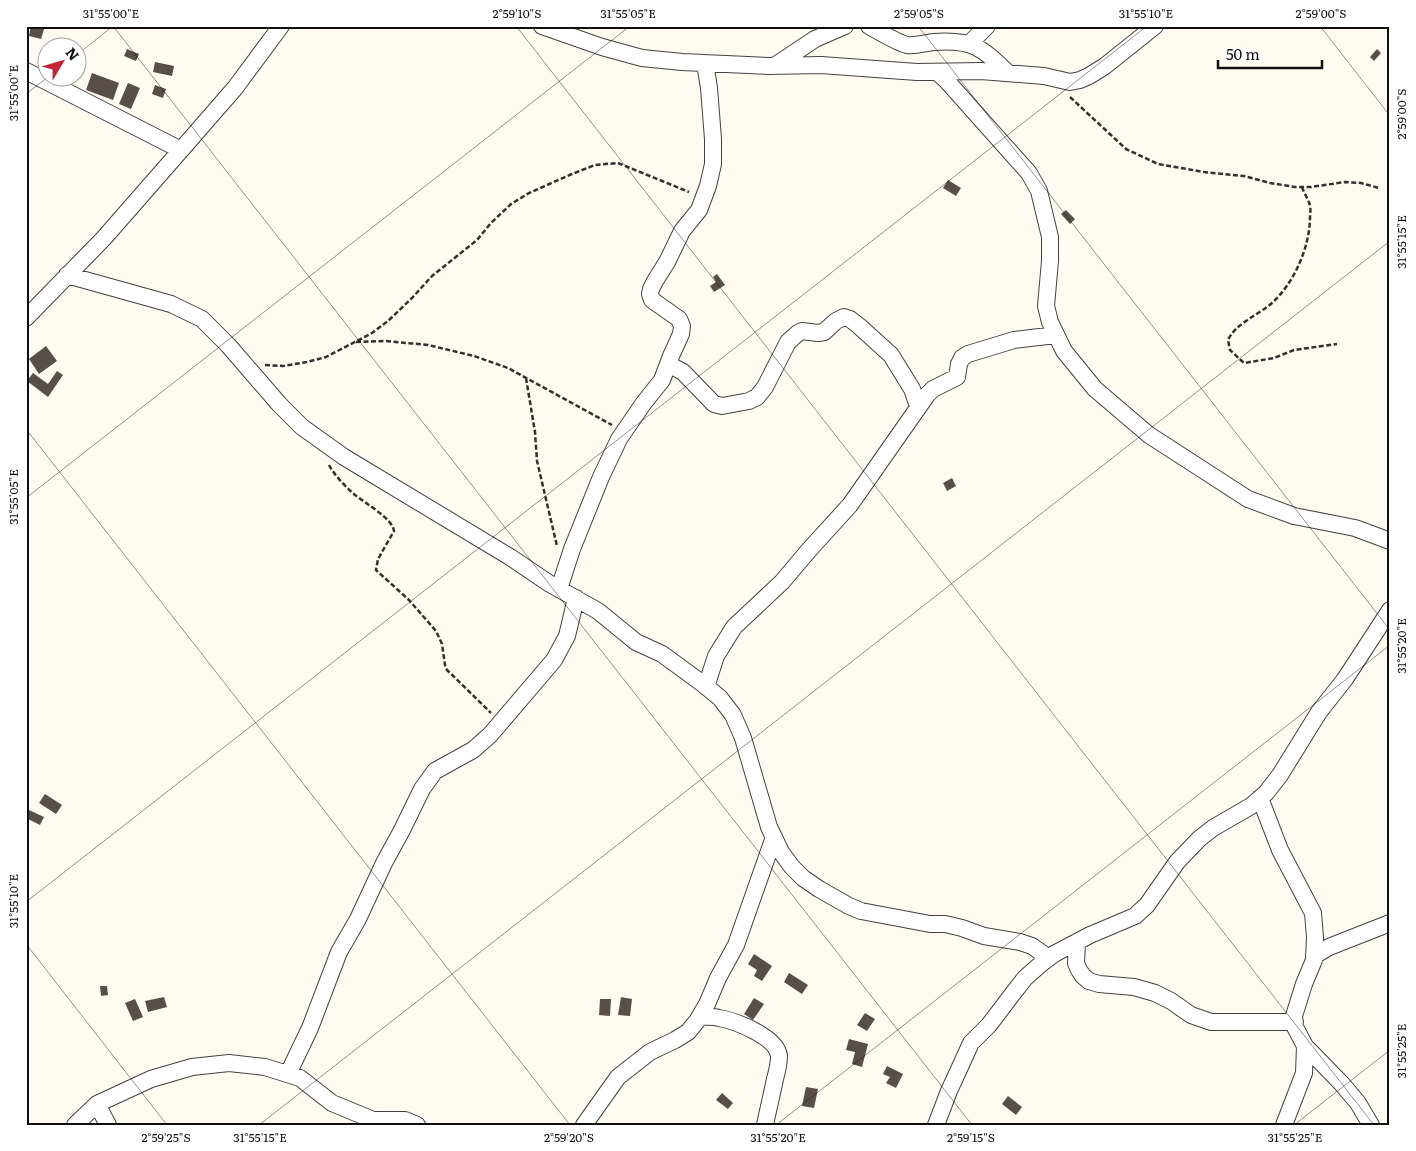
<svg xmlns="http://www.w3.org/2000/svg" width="1416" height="1151" font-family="Literata,serif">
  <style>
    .building { fill: #584f4b }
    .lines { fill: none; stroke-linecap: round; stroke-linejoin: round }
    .minor-casing { stroke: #424242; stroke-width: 18 }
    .path { stroke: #313131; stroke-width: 2.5; stroke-dasharray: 5 2.5; stroke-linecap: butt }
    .minor { stroke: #fff; stroke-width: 16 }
    .ticks { fill: none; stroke: #0f0f0f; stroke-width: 1; stroke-opacity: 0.45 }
    .neatline { fill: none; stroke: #0f0f0f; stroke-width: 2 }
    .ticks-label { font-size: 12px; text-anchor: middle; fill: #0f0f0f }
  </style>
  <rect width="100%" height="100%" fill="#fffbf0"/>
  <!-- building -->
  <path class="building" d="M31,26H45L41,39L29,36Z
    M127,49L139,54L136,61L124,56Z
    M1377,49L1381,53L1374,61L1370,57Z
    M155,62L174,66L172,76L153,72Z
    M92,73L119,83L113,100L86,90Z
    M128,83L140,88L131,109L119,104Z
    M155,85L166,89L163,98L152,94Z
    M948,180L961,188L956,196L943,188Z
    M1066,210L1075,219L1070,224L1061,214Z
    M717,274L725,285L714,292L710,286L716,282L713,277Z
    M46,346L57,361L39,374L29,359Z
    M57,371L63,375L48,397L27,381L33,373L48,384Z
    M952,478L956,486L947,491L943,483Z
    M45,794L62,805L56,814L39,803Z
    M29,810L44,817L40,825L26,818V814Z
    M754,954L772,966L762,981L754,976L757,970L748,964Z
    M789,973L808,985L802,994L784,982Z
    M100,986H107L108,995L101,996Z
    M164,997L167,1007L148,1012L145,1001Z
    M621,997L632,999L630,1016L618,1015Z
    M754,998L764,1004L753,1020L744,1014Z
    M135,999L143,1017L133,1021L125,1003Z
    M600,999H611L610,1016L599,1015Z
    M865,1013L875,1019L867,1031L857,1025Z
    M849,1039L868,1044L862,1067L852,1064L855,1052L846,1050Z
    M887,1066L903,1074L896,1088L886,1083L890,1077L883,1074Z
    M806,1087L818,1089L814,1108L802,1106Z
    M722,1093L733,1103L728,1109L716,1100Z
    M1008,1096L1022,1107L1016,1115L1002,1104Z"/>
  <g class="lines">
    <defs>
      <path id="minor" d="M542,26L602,47L642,58L682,62L769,66L821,65L917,72L981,71L1044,76L1070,82L1080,80L1089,76L1105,66L1155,26
        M869,26C878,31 898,43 907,45C916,46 925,43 934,42C973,39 982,48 1008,73
        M969,44L987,26
        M776,65L815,39L845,26
        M26,71L181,150
        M937,72L946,80L1029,173L1039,191L1050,237V261L1046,306L1050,322L1064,351L1095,389L1149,435L1248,499L1294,516L1355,528L1390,541
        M67,275L171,304L202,319L228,345L279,404L302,427L344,457L510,557L550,584L598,611L636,642L662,654L703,684L720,698L733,715L743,738L769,827L781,852L792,867L803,878L819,889L849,906L861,911L930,924H945L962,928L984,936L1020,942L1032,946L1049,958
        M26,318L104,238L181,150L235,88L281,26
        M668,364L683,372L714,404L722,406L749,401L757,397L765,387L788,342L798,333L802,331L818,333L824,332L836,321L844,317L850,319L859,326L891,355L912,389L918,406
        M559,589L572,549L601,477L619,439L643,404L662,380L671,356L681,334L682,326L679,319L652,300L650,294L651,289L655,281L667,262L682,231L699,210L708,186L713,164V139L709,88L705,63
        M706,687L716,656L734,627L782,582L809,550L850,505L927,395L933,389L957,377L959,364L962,358L968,354L1014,340L1056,335
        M1260,798L1280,850L1313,913L1315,937L1314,960L1304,984L1298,1003L1294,1016L1295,1027L1305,1046L1342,1084L1358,1103L1371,1125
        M1077,943L1076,963L1079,970L1083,976L1089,981L1099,984L1134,987L1155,993L1171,1001L1191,1015L1211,1022H1295
        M1314,956L1329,947L1390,923
        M700,1017C706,1017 713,1016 719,1018C736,1021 777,1037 779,1056C779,1064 777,1072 775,1079C772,1094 768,1110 765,1125
        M288,1074L310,1028L339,952L358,919L384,863L402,830L422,789L435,771L473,750L490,735L554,660L567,636L576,598
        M97,1104L108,1125
        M75,1125L97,1104L151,1079L192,1067L229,1063L265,1067L300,1078L332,1103L373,1120H405L417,1125
        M584,1125L618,1077L650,1052L675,1040L688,1032L697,1021L707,1004L718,978L736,945L774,837
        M936,1125L949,1091L971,1043L989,1025L1011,996L1025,978L1042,963L1054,954L1090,935L1135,916L1147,905L1177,862L1199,839L1213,828L1251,806L1266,793L1280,775L1319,712L1345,679L1390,610
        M1284,1125L1304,1073L1305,1046"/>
    </defs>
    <!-- minor casing -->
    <use href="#minor" class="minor-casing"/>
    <!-- path -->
    <path class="path" d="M1070,97L1126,149L1158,164L1204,172L1244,176L1270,183L1295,187H1311L1345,182L1361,183L1379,188
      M1302,187C1304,193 1308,199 1310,205C1311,209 1310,213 1310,217C1310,247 1294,283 1272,303C1258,315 1235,324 1228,340L1230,350L1244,363L1274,358L1294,350L1337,344
      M356,342L386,341L428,345L474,356L508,368L612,425
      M265,365L283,366L307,362L326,357L372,333L388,321L412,298L432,276L477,240L491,223L511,204L529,193L572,174L595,165L618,163L689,192
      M526,378L535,432L537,461L557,546
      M329,465C335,476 345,486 355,495C365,503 393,519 394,531L378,559L376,570L409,600L436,631L442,644L445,665L447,670L491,713"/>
    <!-- minor -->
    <use href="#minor" class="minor"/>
  </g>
  <!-- ticks -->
  <path class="ticks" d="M113,26L972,1125M516,26L1374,1125M918,26L1390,630M1320,26L1390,116M78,54L113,26M26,94L48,77M26,429L570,1125M26,498L630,26M26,902L1147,26M26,944L167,1125M259,1125L1390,241M776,1125L1390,645M1294,1125L1390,1050"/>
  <!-- border -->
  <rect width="1416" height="1151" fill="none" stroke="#ffffff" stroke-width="55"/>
  <!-- north arrow -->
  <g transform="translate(62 62) rotate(52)"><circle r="24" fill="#ffffff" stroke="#9f9f9f"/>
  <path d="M0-4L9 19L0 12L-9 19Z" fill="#c32237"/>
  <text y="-8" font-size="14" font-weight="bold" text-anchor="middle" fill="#0f0f0f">N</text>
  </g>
  <!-- scale -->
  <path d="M1218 60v8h104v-8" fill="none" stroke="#0f0f0f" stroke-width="2.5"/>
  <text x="1226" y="60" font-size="15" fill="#0f0f0f" stroke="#ffffff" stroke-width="4" paint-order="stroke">50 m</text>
  <rect x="28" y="28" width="1360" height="1096" class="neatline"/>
  <g class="ticks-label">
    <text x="111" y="18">31°55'00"E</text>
    <text x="517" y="18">2°59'10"S</text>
    <text x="628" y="18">31°55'05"E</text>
    <text x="919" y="18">2°59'05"S</text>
    <text x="1146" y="18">31°55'10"E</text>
    <text x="1321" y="18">2°59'00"S</text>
    <text transform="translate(14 93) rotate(-90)" y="4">31°55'00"E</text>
    <text transform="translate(1402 114) rotate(-90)" y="4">2°59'00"S</text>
    <text transform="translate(1402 242) rotate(-90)" y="4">31°55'15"E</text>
    <text transform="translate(14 497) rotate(-90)" y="4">31°55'05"E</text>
    <text transform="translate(1402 646) rotate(-90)" y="4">31°55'20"E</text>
    <text transform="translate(14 901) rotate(-90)" y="4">31°55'10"E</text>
    <text transform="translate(1402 1051) rotate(-90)" y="4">31°55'25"E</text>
    <text x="166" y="1142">2°59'25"S</text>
    <text x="260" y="1142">31°55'15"E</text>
    <text x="569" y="1142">2°59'20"S</text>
    <text x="778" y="1142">31°55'20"E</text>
    <text x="971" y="1142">2°59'15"S</text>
    <text x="1295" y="1142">31°55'25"E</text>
  </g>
</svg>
